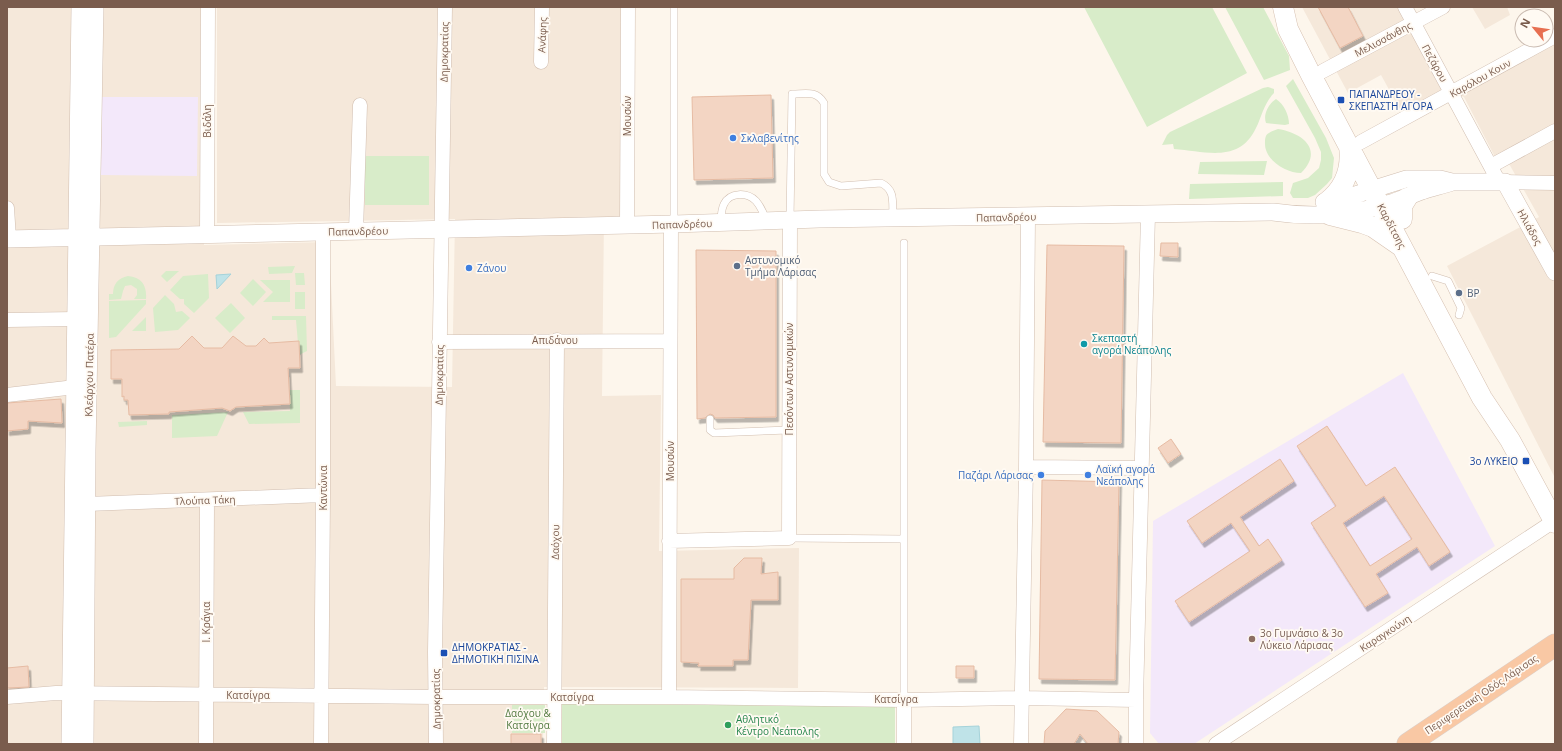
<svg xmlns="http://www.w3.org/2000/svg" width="1562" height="751" font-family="'Open Sans',sans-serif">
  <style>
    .residential { fill: #f5e8da }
    .education { fill: #f3e8fa }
    .green { fill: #d8ecc9 }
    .water { fill: #bfe3e8; stroke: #a5d3da }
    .building { fill: #f3d5c3; stroke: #e6bba3; fill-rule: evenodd; filter: url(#shadow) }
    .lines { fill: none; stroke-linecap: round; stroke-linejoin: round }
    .service-casing { stroke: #d1beb0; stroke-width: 8 }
    .minor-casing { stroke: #d1beb0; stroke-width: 15 }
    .tertiary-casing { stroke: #d1beb0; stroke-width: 18 }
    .secondary-casing { stroke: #d6c0b0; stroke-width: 21 }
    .trunk-casing { stroke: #dad1cd; stroke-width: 23 }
    .service { stroke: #fff; stroke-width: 7 }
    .minor { stroke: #fff; stroke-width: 14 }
    .tertiary { stroke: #fff; stroke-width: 17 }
    .secondary { stroke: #fff; stroke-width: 20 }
    .trunk { stroke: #f9c8a4; stroke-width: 22 }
    .transit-dot { fill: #1a4fb4; stroke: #fffaf3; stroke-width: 1.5 }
    .shop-dot { fill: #3f7fe0; stroke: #fffaf3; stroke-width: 1.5 }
    .service-dot { fill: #5c6f8a; stroke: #fffaf3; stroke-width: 1.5 }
    .culture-dot { fill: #0f9aa8; stroke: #fffaf3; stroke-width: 1.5 }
    .education-dot { fill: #8d6e63; stroke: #fffaf3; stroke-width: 1.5 }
    .leisure-dot { fill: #2e9e5b; stroke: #fffaf3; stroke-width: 1.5 }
    .labels { text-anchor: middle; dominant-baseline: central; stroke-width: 3.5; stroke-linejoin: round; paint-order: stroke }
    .street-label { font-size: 10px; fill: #7a5c4d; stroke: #fffaf3 }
    .transit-label { font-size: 10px; fill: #164399; stroke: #fffaf3; text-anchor: start }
    .shop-label { font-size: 10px; fill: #366cbe; stroke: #fffaf3; text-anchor: start }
    .service-label { font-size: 10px; fill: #4e5e75; stroke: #fffaf3; text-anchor: start }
    .culture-label { font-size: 10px; fill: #0d838f; stroke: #fffaf3; text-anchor: start }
    .education-label { font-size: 10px; fill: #785e54; stroke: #fffaf3; text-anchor: start }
    .park-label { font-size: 10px; fill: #537a41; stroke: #fffaf3 }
    .leisure-label { font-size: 10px; fill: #27864d; stroke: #fffaf3; text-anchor: start }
  </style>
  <defs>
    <filter id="shadow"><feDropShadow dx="2.5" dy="4.5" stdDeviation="0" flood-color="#0004"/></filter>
  </defs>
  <rect width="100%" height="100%" fill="#fdf6ec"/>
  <!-- residential -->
  <path class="residential" d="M7,7H203L204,245L329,242L336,386L452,387L455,219L217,223V7H621L620,216L604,218L602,396L661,395L659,551L799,548L798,688L544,687L543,744H7Z
    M1302,7H1398L1440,84L1462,94L1555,43V478L1447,266L1539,217L1503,153L1495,157L1464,97L1446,89L1402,113L1381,75L1348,93Z
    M1472,7H1507L1510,15L1485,29Z"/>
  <!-- education -->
  <path class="education" d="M102,97H198L197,176L101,175Z
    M1403,373L1495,546L1194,744H1159L1150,733L1153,521Z"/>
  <!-- green -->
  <path class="green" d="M1084,7H1212L1247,73L1147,127Z
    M1225,7H1263L1289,56L1290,70L1264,80Z
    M1293,79L1326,138L1334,158L1332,178L1327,184L1315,195L1308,198H1293L1290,193L1293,183L1308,178L1319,168L1321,160V152L1315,138L1286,86Z
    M1268,87L1274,89V93C1264,103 1262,116 1256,128C1239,164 1205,151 1174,149L1173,144L1162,145L1167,135L1170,132L1263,88Z
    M1276,99C1284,104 1289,115 1289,124L1285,125L1266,123C1263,115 1268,104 1276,99Z
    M1278,129C1303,133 1324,150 1301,173C1286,173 1265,160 1265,144C1265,139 1265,135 1269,133C1272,131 1275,130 1278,129Z
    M365,156H429V205H365Z
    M1267,161L1264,175L1198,174L1200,162Z
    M1283,182V196L1189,199L1190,184Z
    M295,266L292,273L269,274L268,267Z
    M166,271H179L167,282L161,276Z
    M295,273H304L305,285H296Z
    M208,274L209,298L194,313L184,304V299H180L170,290L183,276Z
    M128,276C142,277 147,286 146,299H134L137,295V289L131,285L125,286L123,291L121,299L109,300V294H113C113,284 118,278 128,276Z
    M253,279L266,292L253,306L240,293Z
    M260,280H290V302H263L273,292Z
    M295,292H305V309H295Z
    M165,295L174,304L176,312L182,311L190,318L178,330L155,332L153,308Z
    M146,300V304L116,337L109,338V301Z
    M231,303L245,318L230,333L215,318Z
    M272,316H306L307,351L299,355L296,320H272Z
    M146,317V331H132Z
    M289,390H300V423L249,424L243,412L290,411Z
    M228,412L217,436L172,438V415Z
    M147,421V425L119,427L118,422Z
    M562,704L895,706V744H562Z
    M512,705H545V733H512Z"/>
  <!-- water -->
  <path class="water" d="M231,274L217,289L216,275Z
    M979,726L980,744H953V727Z"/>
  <!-- building -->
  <path class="building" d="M1318,7H1348L1363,36L1340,48Z
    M771,95L773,178L694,180L692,97Z
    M1161,243H1178V257L1160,256Z
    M1047,245L1124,246L1121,443L1043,442Z
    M696,250L776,251V417L715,418L713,415L710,414L705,418L697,419Z
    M192,336L204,348H222L233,336L246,346H256L264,338L269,343L299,341L300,368H288L290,404L236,407L230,411L222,408L169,412V414L129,415L128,400H124V396L122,397V379H111V350L179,349Z
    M61,399L62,423L28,421V429L7,431V403Z
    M1327,426L1366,486L1395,467L1450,552L1429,566L1417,547L1376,574L1388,593L1365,607L1311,523L1336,506L1297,446ZM1384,496L1412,539L1370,566L1343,523Z
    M1171,439L1181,454L1168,463L1158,448Z
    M1280,459L1294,481L1240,517L1259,546L1268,539L1282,560L1189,622L1175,601L1250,551L1231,523L1202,543L1187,521Z
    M1042,480L1119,482L1115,680L1039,679Z
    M744,558H762L761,574L778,572V600H751L748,660H733V666H698L699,663L681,662V579H734V568Z
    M28,666L29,687L7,688V668Z
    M956,666H974V678H956Z
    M1066,709L1097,711L1119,732L1118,744H1088L1080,734L1074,744H1044L1045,731Z
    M511,734H541V744H511Z"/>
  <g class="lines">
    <defs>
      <path id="service" d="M790,220L792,94C806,94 816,90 824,103V174L829,182L841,186L881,183C896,190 892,203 893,218
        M721,223C721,217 721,210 724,204C730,192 747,192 756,201C761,207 764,214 766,221
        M674,224V7
        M904,243V700
        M1432,276L1448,281L1461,308L1459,315
        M710,419V430L714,433L788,430
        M789,538L904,539"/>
      <path id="minor" d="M1405,7L1499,182
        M541,62L542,7
        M1323,71L1443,7
        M1361,142L1555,36
        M1491,166L1555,131
        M1505,182L1555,183
        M7,208L9,239
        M627,225L628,7
        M356,231L360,105
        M207,235L208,7
        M7,320L76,319
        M439,342L670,341
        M7,395L75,387
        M1026,467L1142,468
        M87,504L323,495
        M669,541L789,538L790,221
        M7,697L56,693L436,697H669L904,700L1021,698L1136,700
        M669,697L671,224
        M206,744L207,500
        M321,744L323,495V231
        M436,744L435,652L445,7
        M554,744L557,340
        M904,744V700
        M1021,744L1026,467L1028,217
        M1136,744V700L1148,214
        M1216,744L1554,521"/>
      <path id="tertiary" d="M1324,202L1342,199L1406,179H1440L1452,182H1505L1555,272
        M7,239L674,224L819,219L1273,212C1313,218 1355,215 1394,202C1404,199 1413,194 1422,191C1432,187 1442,186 1452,182
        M70,744L80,7
        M85,744L87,451L95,7"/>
      <path id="secondary" d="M1283,7L1288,29L1311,75L1482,398L1510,440L1555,523
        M1327,202C1345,188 1352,169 1349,146
        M1330,215L1362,223L1373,227L1402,247
        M1402,219V206L1407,198"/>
      <path id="trunk" d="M1408,744L1555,645"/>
    </defs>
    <!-- service casing -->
    <use href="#service" class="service-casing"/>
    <!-- minor casing -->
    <use href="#minor" class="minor-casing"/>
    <!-- tertiary casing -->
    <use href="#tertiary" class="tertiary-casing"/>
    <!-- secondary casing -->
    <use href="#secondary" class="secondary-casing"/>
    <!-- trunk casing -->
    <use href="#trunk" class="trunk-casing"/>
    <!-- service -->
    <use href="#service" class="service"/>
    <!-- minor -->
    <use href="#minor" class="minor"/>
    <!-- tertiary -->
    <use href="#tertiary" class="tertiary"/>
    <!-- secondary -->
    <use href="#secondary" class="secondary"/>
    <!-- trunk -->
    <use href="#trunk" class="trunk"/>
  </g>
  <!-- markers -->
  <g class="transit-dot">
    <rect x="1337" y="96" width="8" height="8" rx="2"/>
    <rect x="1522" y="457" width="8" height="8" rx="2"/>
    <rect x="440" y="649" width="8" height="8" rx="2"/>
  </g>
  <g class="shop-dot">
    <circle cx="733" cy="138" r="4"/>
    <circle cx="469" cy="268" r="4"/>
    <circle cx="1041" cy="475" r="4"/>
    <circle cx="1088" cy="475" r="4"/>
  </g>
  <g class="service-dot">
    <circle cx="737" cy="266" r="4"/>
    <circle cx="1459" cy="293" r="4"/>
  </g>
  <circle class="culture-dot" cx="1084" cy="344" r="4"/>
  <circle class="education-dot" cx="1252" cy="639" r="4"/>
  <circle class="leisure-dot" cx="728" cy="725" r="4"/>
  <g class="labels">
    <!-- street labels -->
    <g class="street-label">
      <text transform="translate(542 35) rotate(-88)">Ανάφης</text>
      <text transform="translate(1383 39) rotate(-28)">Μελισσάνθης</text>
      <text transform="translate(444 52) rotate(-89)">Δημοκρατίας</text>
      <text transform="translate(1435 63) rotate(61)">Πεζάρου</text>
      <text transform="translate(1480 78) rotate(-29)">Καρόλου Κουν</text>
      <text transform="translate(627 116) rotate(-90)">Μουσών</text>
      <text transform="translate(207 121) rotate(-90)">Βιδάλη</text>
      <text transform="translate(1006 217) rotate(-1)">Παπανδρέου</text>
      <text transform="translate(682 224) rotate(-2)">Παπανδρέου</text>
      <text transform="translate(1392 226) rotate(62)">Καρδίτσης</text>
      <text transform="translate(1530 227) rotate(61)">Ηλιάδος</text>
      <text transform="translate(358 231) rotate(-1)">Παπανδρέου</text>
      <text x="555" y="340">Απιδάνου</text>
      <text transform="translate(89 375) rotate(-89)">Κλεάρχου Πατέρα</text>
      <text transform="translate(439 375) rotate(-89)">Δημοκρατίας</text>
      <text transform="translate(789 379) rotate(-90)">Πεσόντων Αστυνομικών</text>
      <text transform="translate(670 461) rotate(-90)">Μουσών</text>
      <text transform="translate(323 488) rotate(-90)">Καντώνια</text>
      <text transform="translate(205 500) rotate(-2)">Τλούπα Τάκη</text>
      <text transform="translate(555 542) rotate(-89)">Δαόχου</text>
      <text transform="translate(206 622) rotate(-90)">Ι. Κράγια</text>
      <text transform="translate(1385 633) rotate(-33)">Καραγκούνη</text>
      <text transform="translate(1481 694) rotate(-34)">Περιφερειακή Οδός Λάρισας</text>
      <text x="248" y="695">Κατσίγρα</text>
      <text x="572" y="697">Κατσίγρα</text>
      <text transform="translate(436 699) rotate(-91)">Δημοκρατίας</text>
      <text x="896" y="699">Κατσίγρα</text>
    </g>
    <!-- transit labels -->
    <g class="transit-label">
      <text x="1349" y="94">ΠΑΠΑΝΔΡΕΟΥ -<tspan x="1349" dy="12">ΣΚΕΠΑΣΤΗ ΑΓΟΡΑ</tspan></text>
      <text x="1518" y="461" text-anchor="end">3ο ΛΥΚΕΙΟ</text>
      <text x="452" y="647">ΔΗΜΟΚΡΑΤΙΑΣ -<tspan x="452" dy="12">ΔΗΜΟΤΙΚΗ ΠΙΣΙΝΑ</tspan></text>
    </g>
    <!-- shop labels -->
    <g class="shop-label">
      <text x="741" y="138">Σκλαβενίτης</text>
      <text x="477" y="268">Ζάνου</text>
      <text x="1096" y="469">Λαϊκή αγορά<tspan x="1096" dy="12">Νεάπολης</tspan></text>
      <text x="1033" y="475" text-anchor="end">Παζάρι Λάρισας</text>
    </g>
    <!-- service labels -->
    <g class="service-label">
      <text x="745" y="260">Αστυνομικό<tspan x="745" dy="12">Τμήμα Λάρισας</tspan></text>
      <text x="1467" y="293">BP</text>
    </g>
    <!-- culture labels -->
    <g class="culture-label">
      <text x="1092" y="338">Σκεπαστή<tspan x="1092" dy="12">αγορά Νεάπολης</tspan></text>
    </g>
    <!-- education labels -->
    <g class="education-label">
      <text x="1260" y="633">3ο Γυμνάσιο &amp; 3ο<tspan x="1260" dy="12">Λύκειο Λάρισας</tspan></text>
    </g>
    <!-- park labels -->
    <g class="park-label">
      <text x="528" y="713">Δαόχου &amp;<tspan x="528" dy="12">Κατσίγρα</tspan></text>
    </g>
    <!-- leisure labels -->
    <g class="leisure-label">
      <text x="736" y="719">Αθλητικό<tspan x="736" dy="12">Κέντρο Νεάπολης</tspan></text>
    </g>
  </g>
  <!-- border -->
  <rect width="1562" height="751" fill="none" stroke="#7a5c4d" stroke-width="16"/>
  <!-- north arrow -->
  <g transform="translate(1534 28) rotate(299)"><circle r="19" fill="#fffaf3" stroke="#cabbb1"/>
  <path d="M0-3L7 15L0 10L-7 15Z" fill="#e76f51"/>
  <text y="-6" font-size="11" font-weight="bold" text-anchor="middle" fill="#7a5c4d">N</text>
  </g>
</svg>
